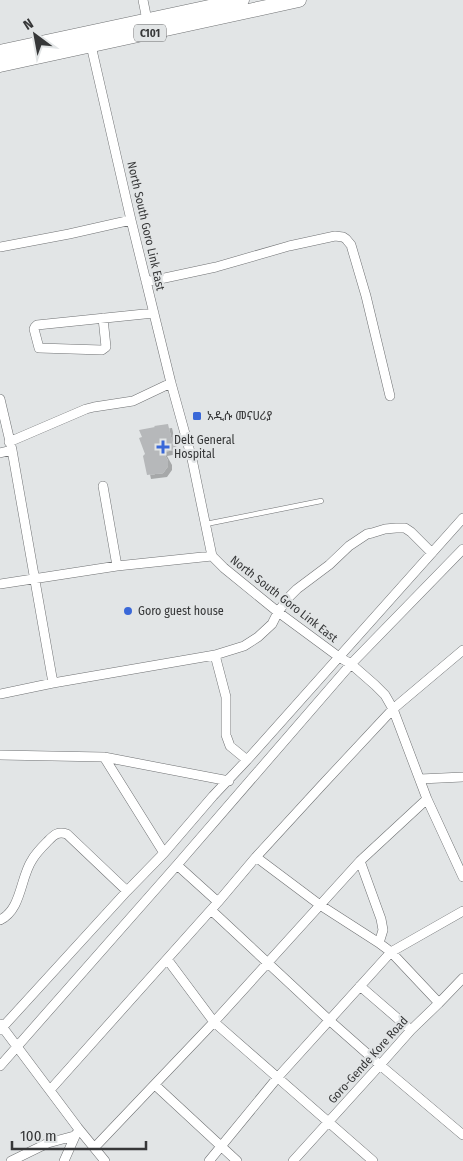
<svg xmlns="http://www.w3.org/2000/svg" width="463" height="1161" font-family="'Fira Sans Condensed','Noto Sans Ethiopic',sans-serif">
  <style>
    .building { fill: #b6b8ba; filter: url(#shadow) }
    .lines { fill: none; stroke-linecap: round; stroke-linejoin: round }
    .lane-casing { stroke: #6f7173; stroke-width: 5.5 }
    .street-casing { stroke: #6f7173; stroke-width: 10 }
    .primary-casing { stroke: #6f7173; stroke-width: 15 }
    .lane { stroke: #fff; stroke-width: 4.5 }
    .street { stroke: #fff; stroke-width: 9 }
    .primary { stroke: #fff; stroke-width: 14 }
    .poi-dot { fill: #3a68d8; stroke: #e2e5e6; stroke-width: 2 }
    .labels { text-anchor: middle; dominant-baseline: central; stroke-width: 4.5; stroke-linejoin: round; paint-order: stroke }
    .shield { fill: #e2e5e6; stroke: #6a6b6c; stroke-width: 1 }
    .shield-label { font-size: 11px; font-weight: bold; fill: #363738 }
    .street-label { font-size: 12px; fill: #363738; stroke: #e2e5e6 }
    .poi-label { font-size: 12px; fill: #363738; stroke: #e2e5e6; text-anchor: start }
  </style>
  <defs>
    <filter id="shadow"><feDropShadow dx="4" dy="4" stdDeviation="0" flood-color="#0004"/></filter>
  </defs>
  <rect width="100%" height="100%" fill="#e2e5e6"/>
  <!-- building -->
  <path class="building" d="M168,424L174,450L163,452L168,461V466L163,473L147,475L143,456L145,454L139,438L142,437L139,430L155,427L154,426Z"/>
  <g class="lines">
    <defs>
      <path id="lane" d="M206,524L321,501"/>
      <path id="street" d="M143,0L148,25
        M90,41L131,220L171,383L192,459L212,556L224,568L278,612L339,657L351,664L375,685L385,695L393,709L427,799L463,877
        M0,247L69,234L131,220
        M146,282L216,267L289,246L335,236L343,237L346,239L351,245L366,296L390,396
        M103,318L106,347L102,350L39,348L34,329L35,327L37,325L154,313
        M0,399L12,450L53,683
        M9,442L86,409L94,407L133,401L171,383
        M0,453L12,450
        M103,486L117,566
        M0,584L117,566L212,556
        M215,655L226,697V735L230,746L247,760
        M0,694L53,683L215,655L244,646L258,637L272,624L278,612L289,597L297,589L329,565L349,546L367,534L372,533L385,529L396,528H405L411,532L432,553
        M0,755L104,757L229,781
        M104,757L164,853
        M420,779L463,777
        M256,857L320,905L379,943L391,952L439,1003
        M360,861L381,919L383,930L379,943
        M177,865L218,902
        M211,910L329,1020L380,1065L463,1135
        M0,920C22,909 20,878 32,860C36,853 42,847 47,842C54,835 57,831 67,834L127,891
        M167,959L214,1022L373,1161
        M360,986L411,1030
        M0,1024L78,1128L105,1161
        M0,1030L127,891L164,853L213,796L247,760L463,518
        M0,1066L177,865L351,664L463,549
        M155,1085L237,1161
        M50,1090L218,902L256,857L323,784L393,709L463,650
        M95,1147L214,1022L360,861L427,799
        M11,1161L48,1143L74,1136
        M64,1161L76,1134
        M209,1161L278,1077L391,952L463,911
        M293,1161L380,1065L411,1030L439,1003L463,978"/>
      <path id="primary" d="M0,52L242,0
        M0,65L299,0"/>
    </defs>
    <!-- lane casing -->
    <use href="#lane" class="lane-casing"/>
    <!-- street casing -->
    <use href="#street" class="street-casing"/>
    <!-- primary casing -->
    <use href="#primary" class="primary-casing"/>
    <!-- lane -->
    <use href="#lane" class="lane"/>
    <!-- street -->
    <use href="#street" class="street"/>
    <!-- primary -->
    <use href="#primary" class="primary"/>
  </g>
  <!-- markers -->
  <g class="poi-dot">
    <rect x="192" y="411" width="10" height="10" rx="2.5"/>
    <path d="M160.5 439.5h5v5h5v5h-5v5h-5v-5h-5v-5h5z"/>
    <circle cx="128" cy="611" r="5"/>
  </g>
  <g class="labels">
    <!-- shield labels -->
    <rect class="shield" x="134" y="24.5" width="32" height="17" rx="4"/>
    <g class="shield-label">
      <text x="150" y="33">C101</text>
    </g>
    <!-- street labels -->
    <g class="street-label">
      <text transform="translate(146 226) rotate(77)">North South Goro Link East</text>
      <text transform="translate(284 599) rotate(38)">North South Goro Link East</text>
      <text transform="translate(368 1060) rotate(-48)">Goro-Gende Kore Road</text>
    </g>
    <!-- poi labels -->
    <g class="poi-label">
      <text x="207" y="416">አዲሱ መናሀሪያ</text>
      <text x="174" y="440">Delt General<tspan x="174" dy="14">Hospital</tspan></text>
      <text x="138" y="611">Goro guest house</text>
    </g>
  </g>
  <!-- north arrow -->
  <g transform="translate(35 35) rotate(328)" stroke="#e2e5e6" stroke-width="4" paint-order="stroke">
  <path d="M0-4L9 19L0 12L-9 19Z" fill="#363738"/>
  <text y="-8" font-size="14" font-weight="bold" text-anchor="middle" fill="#363738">N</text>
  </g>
  <!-- scale -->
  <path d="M12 1141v8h134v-8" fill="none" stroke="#363738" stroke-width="2.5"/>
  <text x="20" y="1141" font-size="15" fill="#363738" stroke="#e2e5e6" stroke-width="4" paint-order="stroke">100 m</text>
</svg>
